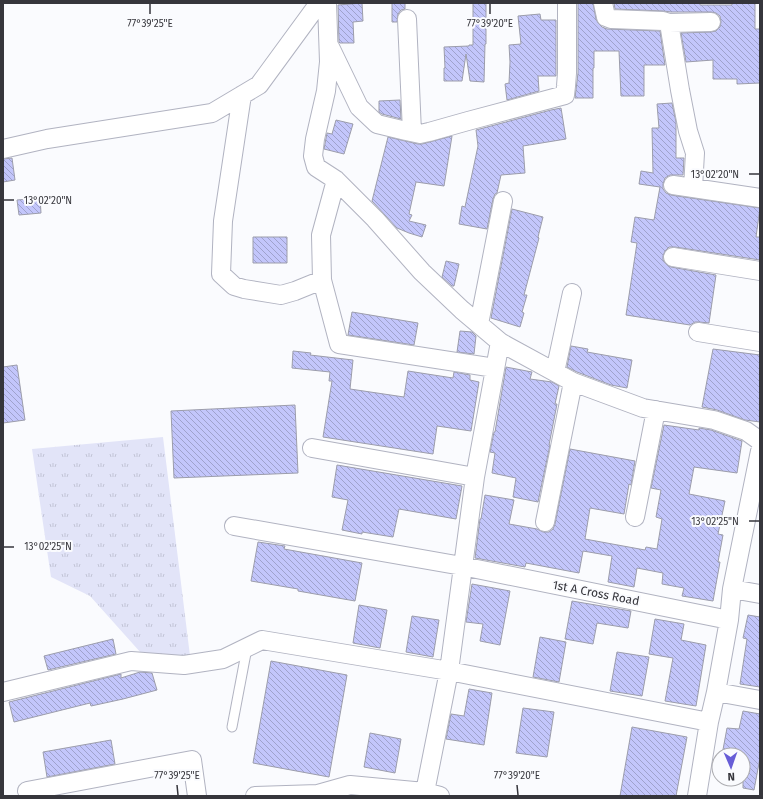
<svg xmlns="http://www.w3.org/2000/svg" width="763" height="799" font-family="'Fira Sans',sans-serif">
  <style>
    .grass { fill: url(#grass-tufts) }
    .building { fill: url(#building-back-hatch); stroke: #9c9dab }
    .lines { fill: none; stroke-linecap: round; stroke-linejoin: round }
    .service-casing { stroke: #b1b3c1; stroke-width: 11 }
    .minor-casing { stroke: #b1b3c1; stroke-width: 20 }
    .service { stroke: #fff; stroke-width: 9 }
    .minor { stroke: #fff; stroke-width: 18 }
    .ticks { fill: none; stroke: #36363c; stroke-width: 1.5 }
    .labels { text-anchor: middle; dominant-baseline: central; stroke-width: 4; stroke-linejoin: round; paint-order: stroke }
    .street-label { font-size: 12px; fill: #36363c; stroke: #fafbfe }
    .ticks-label { font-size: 10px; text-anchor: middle; fill: #36363c; stroke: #fafbfe; stroke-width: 4; stroke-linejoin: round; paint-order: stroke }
  </style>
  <defs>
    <pattern id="grass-tufts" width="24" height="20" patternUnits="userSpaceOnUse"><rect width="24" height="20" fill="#e2e4f8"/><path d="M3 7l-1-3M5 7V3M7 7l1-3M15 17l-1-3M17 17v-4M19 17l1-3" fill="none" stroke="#c2c4d6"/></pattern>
    <pattern id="building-back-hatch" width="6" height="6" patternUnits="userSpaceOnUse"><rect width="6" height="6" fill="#c3c6fb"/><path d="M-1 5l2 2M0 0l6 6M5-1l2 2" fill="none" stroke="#9fa2cc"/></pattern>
  </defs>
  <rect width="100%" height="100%" fill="#fafbfe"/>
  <!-- grass -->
  <path class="grass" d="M163,437L190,656L141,653L90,596L51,577L32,449Z"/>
  <!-- building -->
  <path class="building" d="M362,3L363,21L353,22L354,43H340L339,42L338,5Z
    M392,3H405V9L401,10L398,14L397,22H392Z
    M473,3H486V44H485L484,82L470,81L466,54L462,81H444V68H445L444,47L469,46V45H473Z
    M578,3H593L596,19L598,23L602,27L607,29L660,31L665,65H644V96H621L619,51H594V68H593V98H575L578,73Z
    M614,3H700V5H732V3H755V29H760V83L737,84V79H713V60L686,62L681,33L711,32L716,31L720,27L721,22L720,16L716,13L711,12H671L663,11L615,9Z
    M540,14L541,20H556V76H538L539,91L507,100L505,84L509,83L510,62L509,45L521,44L518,16Z
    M400,100L401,119L382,114L379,112V101Z
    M672,103L676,122V158H684L683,175H670L665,178L663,184V189L666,193L671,195L677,196L760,208L756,237H760V260L675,247H669L665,251L663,256V260L667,265L671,267L716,275L709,323L699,322H695L690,325L626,315L637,243L631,242L635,217L654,220L660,187L639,184L641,171L653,173L652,128H659L657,104Z
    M561,108L566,139L523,146L525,173L501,175L497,193L495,194L493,199L487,229L459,224L462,206L465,207L478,146L476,130L551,110Z
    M336,120L353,124L344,154L324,149L327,133L332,134Z
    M452,136L444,186L416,182L409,214L412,215L409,221L426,225L422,237L409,233L397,228L372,201L388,137L418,144H422Z
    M12,158L15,180L3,182V159Z
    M40,198L41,213L19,215L17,200Z
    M512,209L543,217L538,237L539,238L524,295H527L522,312L524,313L520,327L491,318Z
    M253,237H287V263H253Z
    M446,261L459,264L454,286H452L442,277Z
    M352,312L418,323L414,345L348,335Z
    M460,331L472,332L476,336L474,354L457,352Z
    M571,346L588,349L587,352L632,360L627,388L611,385L577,372L567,367Z
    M713,349L760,355V422L745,420L717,410L702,407Z
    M293,351L311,353L310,355L353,360L350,389L404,397L408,371L453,378L454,372L470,375V380L479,382L471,431L437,426L433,454L323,437L332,381H329L330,372L292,368Z
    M17,365L25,420L3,423V367Z
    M506,367L532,372L530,379L552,382L559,386L555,404H557L549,445H550L538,502L513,497L516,478L492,473L495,453L490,452L494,432H495Z
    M295,405L298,473L174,478L171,411Z
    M664,425L699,430V428L711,430L742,441L737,473L694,467L689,494L725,501L718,534L723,535L718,562H720L713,601L682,596L684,588L662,584L663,573L637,568L634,587L608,582L612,556L583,551L579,573L526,563L525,567L475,558L480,519H481L485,495L514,500L509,524L537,529L543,532H549L553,529L555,524L570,449L635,461L631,485L629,484L624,514L590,508L585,539L645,550L646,547L657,549L662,519L656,517L661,490L651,488Z
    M337,465L462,486L456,519L399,509L393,537L362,532V534L342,530L348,500L332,497Z
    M258,542L285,546L284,549L362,563L355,601L298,591V589L251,581Z
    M472,584L510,591L500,645L480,641L483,624L466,622Z
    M572,601L631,611L628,628L597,623L593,644L565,639Z
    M359,605L387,610L380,648L353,643Z
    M748,615L760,617V687L740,684L747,639L743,638Z
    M412,616L439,620L433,657L406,652Z
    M655,619L684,624L681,640L706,645L696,706L665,701L673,658L649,654Z
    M540,637L566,642L559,682L533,677Z
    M113,639L116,654L48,670L44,656Z
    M617,652L649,657L642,696L610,691Z
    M271,661L347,675L329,777L253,763Z
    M140,672L152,673L157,690L123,699L91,706L90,703L14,722L9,702L121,674V678Z
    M469,689L492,693L484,745L446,739L451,714L464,716Z
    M523,708L554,712L547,757L516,753Z
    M743,711L760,714V758L754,790L743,788V755H722L727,728L739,729Z
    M632,727L687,737L676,796H620Z
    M370,733L401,739L395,773L364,767Z
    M111,740L115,764L47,777L43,752Z"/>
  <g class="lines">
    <defs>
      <path id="service" d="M232,727L247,648"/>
      <path id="minor" d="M327,3L329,62L326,91L315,139L313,156L316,167L336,180L375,219L422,272L462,310L500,342
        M603,3L606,17L611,19L663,21L669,23L680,90L688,131L695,153L693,188
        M407,19L412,132
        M669,23L711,22
        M330,47L359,107L377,124L406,131L420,134L429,132L468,121L565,95L566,86L567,73V3
        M242,95L223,221L221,274L234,286L244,289L281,295L295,291L322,280
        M3,149L47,139L212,113L259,85L319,3
        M336,180L321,235L322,280L339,344L495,368
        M673,185L760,198
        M673,257L760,271
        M479,324L503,201
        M698,332L760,342
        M555,372L572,293
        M312,448L475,477
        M635,517L656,410
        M545,522L573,382
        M234,526L462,566L729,620
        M732,589L760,594
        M3,692L131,661L184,665L223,659L262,640L449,671L709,722
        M716,692L760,700
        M27,791L192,760L197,796
        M255,796L318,794L350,785L425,792
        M440,796L425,792L449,671L475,477L500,342L507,346L573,382L643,408L714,420L746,431L760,441
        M697,796L709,722L716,692L729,620L732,589L760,451"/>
    </defs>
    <!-- service casing -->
    <use href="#service" class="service-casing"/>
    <!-- minor casing -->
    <use href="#minor" class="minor-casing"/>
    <!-- service -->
    <use href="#service" class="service"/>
    <!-- minor -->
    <use href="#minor" class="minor"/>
  </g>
  <!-- ticks -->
  <path class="ticks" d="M150,4V14M490,4V14M749,174H759M4,200H14M749,521H759M4,547H14M177,785L178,795M517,785L518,795"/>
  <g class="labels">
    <!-- street labels -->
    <g class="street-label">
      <text transform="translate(596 593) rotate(11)">1st A Cross Road</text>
    </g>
  </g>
  <g class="ticks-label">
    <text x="150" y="27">77°39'25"E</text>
    <text x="490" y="27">77°39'20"E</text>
    <text x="715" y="178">13°02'20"N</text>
    <text x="48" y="204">13°02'20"N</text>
    <text x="715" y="525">13°02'25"N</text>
    <text x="48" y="550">13°02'25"N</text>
    <text x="177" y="779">77°39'25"E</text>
    <text x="517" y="779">77°39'20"E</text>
  </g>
  <!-- border -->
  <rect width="763" height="799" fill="none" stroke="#36363c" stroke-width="8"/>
  <!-- north arrow -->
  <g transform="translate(731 767) rotate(178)"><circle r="19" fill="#fafbfe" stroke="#acacb0"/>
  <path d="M0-3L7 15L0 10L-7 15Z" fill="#675dd7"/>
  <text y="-6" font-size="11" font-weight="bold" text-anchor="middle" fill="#36363c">N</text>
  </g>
</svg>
